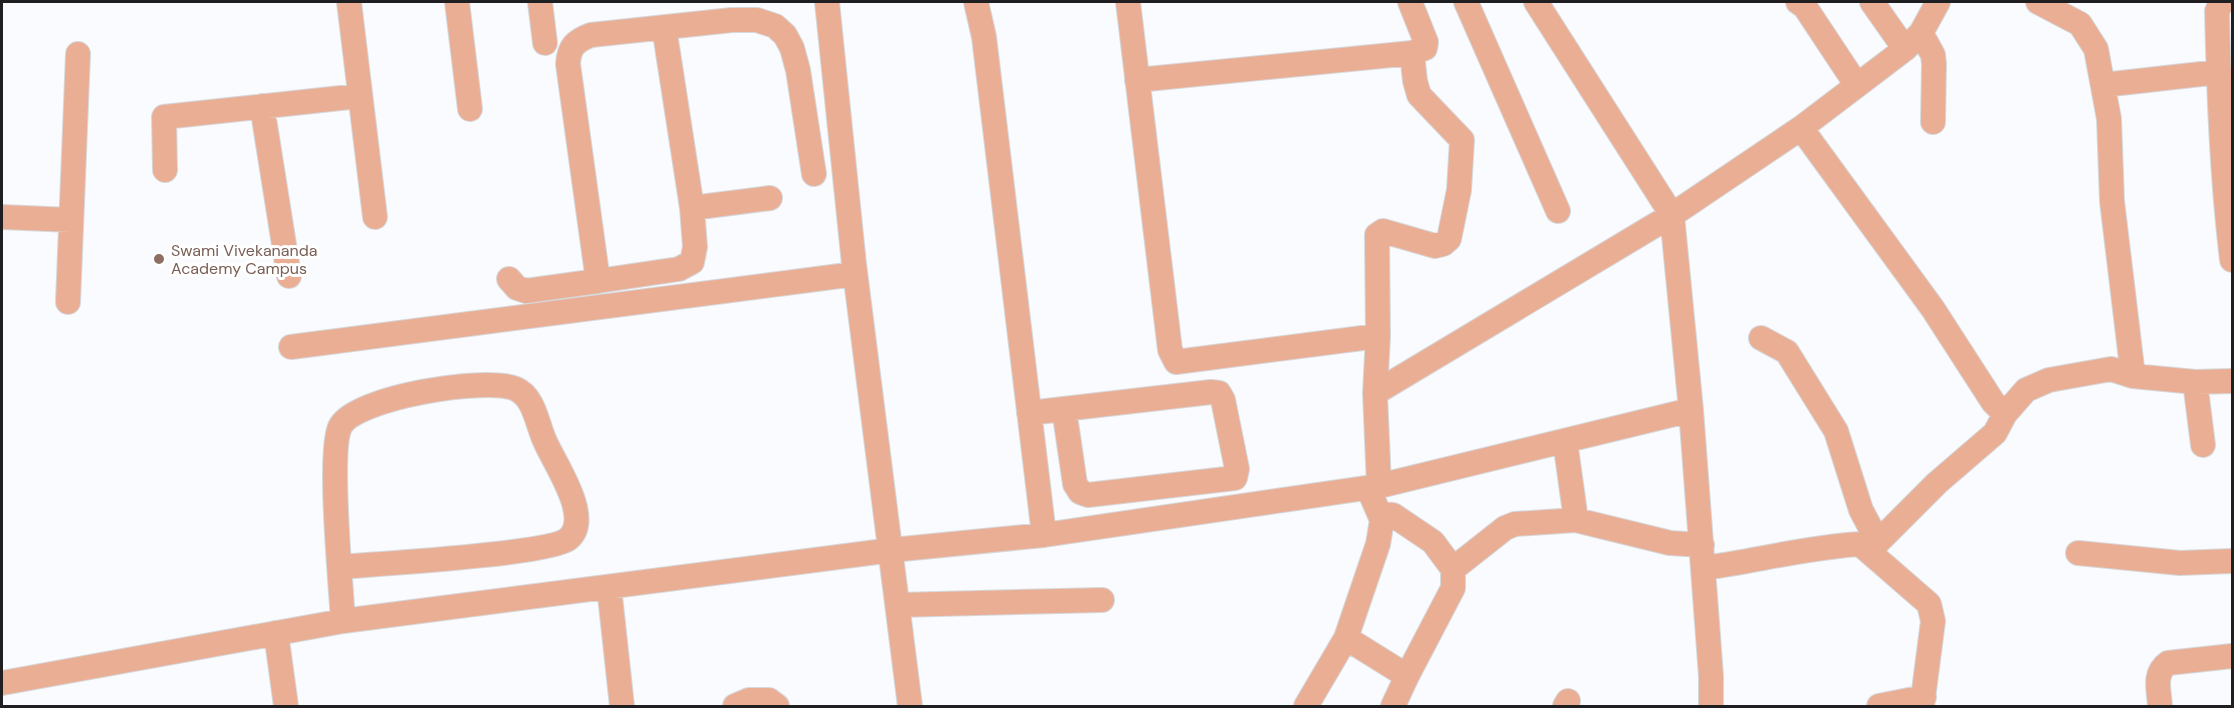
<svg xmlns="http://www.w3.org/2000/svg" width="2234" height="708" font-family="'DM Sans',sans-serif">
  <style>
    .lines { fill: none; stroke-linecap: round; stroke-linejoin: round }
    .minor-casing { stroke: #d6d8db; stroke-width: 26 }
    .minor { stroke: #eaae95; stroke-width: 24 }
    .education-dot { fill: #8d6e63; stroke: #fff; stroke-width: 2 }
    .labels { text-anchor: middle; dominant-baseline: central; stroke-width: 6; stroke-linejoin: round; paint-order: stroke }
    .education-label { font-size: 16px; fill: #785e54; stroke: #fff; text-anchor: start }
  </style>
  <rect width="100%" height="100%" fill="#f9fbfe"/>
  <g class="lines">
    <defs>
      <path id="minor" d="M349,2L375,217
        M457,2L470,109
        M540,2L545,43
        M827,2L854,264L910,706
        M976,2L984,37L1044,535
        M1128,2L1170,350L1176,362L1378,336L1375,393
        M1466,2L1558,211
        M1798,2L1805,7L1856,84
        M1872,2L1905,49
        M2038,2L2080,24L2096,49L2109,119L2112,201L2133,376L2195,382L2232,381
        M2222,2L2217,11C2219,95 2222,177 2232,260
        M1921,33L1933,55L1934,64L1933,122
        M1137,80L1412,53L1425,48L1426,42L1410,2
        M2103,85L2219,72
        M262,106L289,276
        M1801,128L1933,309L1993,402L2005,414L2026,390L2049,380L2111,369L2133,376
        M165,170L164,117L359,96
        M692,208L770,198
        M2,217L71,220
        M509,279L517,288L526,291L598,281L568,64C569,47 575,41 591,35L732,20H757L775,26L785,35L792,48L798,70L814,174
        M598,281L679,269L692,262L695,247L692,208L664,27
        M68,302L78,54
        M1378,336L1377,235L1383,231L1435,246L1443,244L1449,239L1459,190L1462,140L1419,95L1415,81L1412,53
        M1761,338L1787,352L1836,431L1861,510L1878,542
        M291,347L855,274
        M2195,382L2203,445
        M1691,410L1711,676V706
        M1029,413L1211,392L1219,393L1223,400L1237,469L1235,478L1088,495L1080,492L1075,484L1064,409
        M1565,441L1576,520L1670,543L1702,545
        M1379,486L1375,393L1672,215L1801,128L1905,49L1921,33L1938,2
        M1380,514L1393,515L1433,542L1453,569V588L1407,676
        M1869,551L1937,483L1995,433L2005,414
        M2078,553L2180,563L2232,561
        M340,567C375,564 550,554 568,539C594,518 553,462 544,439C537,423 534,397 516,389C488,376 354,397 340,427C328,453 341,585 343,621
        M1704,568C1755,561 1809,547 1860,544L1929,604L1933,621L1922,706
        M1453,569L1505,528L1515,524L1576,520
        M609,587L622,706
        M898,605L1102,600
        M276,633L286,706
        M1346,638L1407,676L1393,706
        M2,683L343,621L892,550L1044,535L1379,486L1691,410L1672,215L1536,2
        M735,706L749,700H769L777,706
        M1306,706L1346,638L1378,544L1382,520L1368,488
        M1565,706L1568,701
        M1879,706L1924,697
        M2160,706C2159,690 2153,674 2168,663L2232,656"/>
    </defs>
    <!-- minor casing -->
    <use href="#minor" class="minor-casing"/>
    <!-- minor -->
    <use href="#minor" class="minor"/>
  </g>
  <!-- markers -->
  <circle class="education-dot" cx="159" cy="259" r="6"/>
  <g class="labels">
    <!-- education labels -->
    <g class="education-label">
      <text x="171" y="250">Swami Vivekananda<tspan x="171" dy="18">Academy Campus</tspan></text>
    </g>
  </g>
  <!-- border -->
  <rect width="2234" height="708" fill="none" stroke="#1f1f21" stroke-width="6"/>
</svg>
